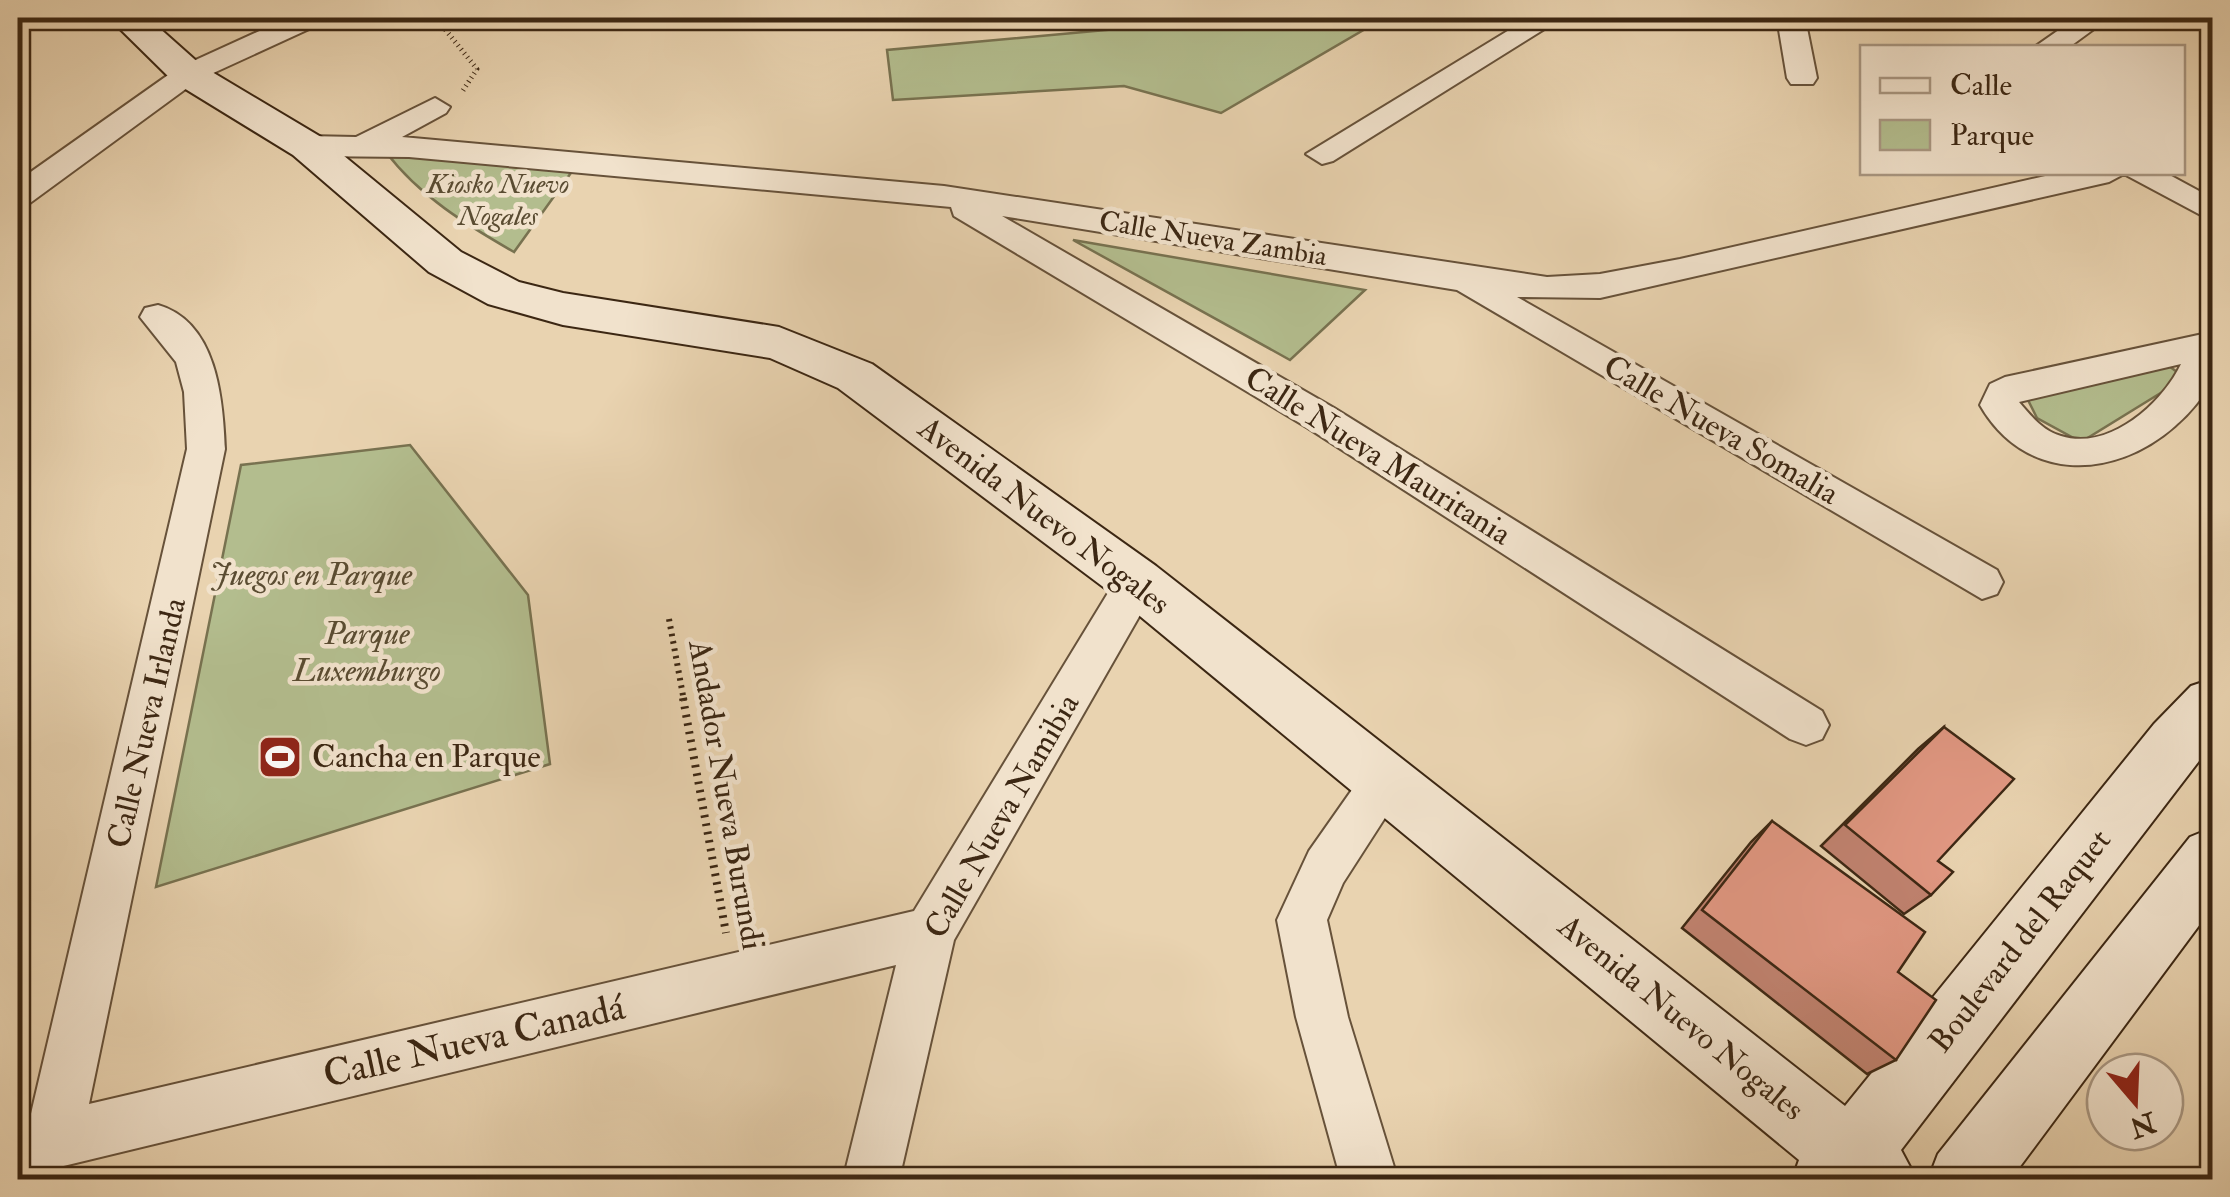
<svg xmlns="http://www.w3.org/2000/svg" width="2230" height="1197" font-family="'IM FELL Double Pica',serif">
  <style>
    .green { fill: #b3bd8e; stroke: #787250; stroke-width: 2.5 }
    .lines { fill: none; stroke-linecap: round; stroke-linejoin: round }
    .street-casing { stroke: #67523a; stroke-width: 4 }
    .secondary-casing { stroke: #3c2713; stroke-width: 4 }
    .path-far2 { stroke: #3c2713; stroke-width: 5; stroke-dasharray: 1 4; stroke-linecap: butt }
    .path-far1 { stroke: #3c2713; stroke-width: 6; stroke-dasharray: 2.5 5; stroke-linecap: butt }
    .path { stroke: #3c2713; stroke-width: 8; stroke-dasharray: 2.5 6; stroke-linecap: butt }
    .street { fill: #f1e2cc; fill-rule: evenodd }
    .secondary { fill: #f1e2cc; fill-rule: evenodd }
    .wall { fill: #c28371; stroke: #3c2713; stroke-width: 2.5 }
    .building { fill: #e29883; stroke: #3c2713; stroke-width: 2.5 }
    .labels { text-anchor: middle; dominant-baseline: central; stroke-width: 9; stroke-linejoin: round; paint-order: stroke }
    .far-park-label { font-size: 28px; font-style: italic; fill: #5a4c32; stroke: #f1e2cc }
    .far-street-label { font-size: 28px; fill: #3c2713; stroke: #f1e2cc }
    .street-label { font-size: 32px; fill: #3c2713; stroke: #f1e2cc }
    .park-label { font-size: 32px; font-style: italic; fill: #5a4c32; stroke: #f1e2cc }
    .poi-label { font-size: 32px; fill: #3c2713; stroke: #f1e2cc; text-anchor: start }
    .near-street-label { font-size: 38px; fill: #3c2713; stroke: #f1e2cc }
  </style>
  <rect width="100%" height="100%" fill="#e9d3b0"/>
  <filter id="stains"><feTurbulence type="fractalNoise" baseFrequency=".002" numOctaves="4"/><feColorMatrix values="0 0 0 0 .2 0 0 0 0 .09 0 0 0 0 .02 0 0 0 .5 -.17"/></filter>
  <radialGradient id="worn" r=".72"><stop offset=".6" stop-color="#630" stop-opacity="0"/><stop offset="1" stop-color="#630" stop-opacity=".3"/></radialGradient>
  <!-- green -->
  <path class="green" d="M1192,18H1384L1221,113L1124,86L893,100L887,50L1192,22Z
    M386,152L573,170L514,252C467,225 419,196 386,152Z
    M1073,240L1365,290L1290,360Z
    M2165,363L2185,378L2081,442L2037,418L2027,398Z
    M410,445L528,595L550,764L156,887L241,465Z"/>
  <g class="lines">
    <defs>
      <path id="street" d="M288,18H324L320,24L198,80L30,203L18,206V181L178,68Z
        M1529,18H1562L1333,161L1322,164L1306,154Z
        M1777,18H1805L1817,78L1813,84H1791L1787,78Z
        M2076,18H2109L2068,48H2033Z
        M435,98L450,107L446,113L402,137L944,186L1547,277L1600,274L1680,259L2063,172H2164L2212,198V221L2124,174L2109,182L1600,298L1517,297L1997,570L2003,582L1997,594L1982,599L1457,290L1002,216L1334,408L1822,711L1829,725L1822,739L1806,745L1790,739L1308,428L954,216L951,207L409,157L307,156L291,146L307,136L356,137Z
        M158,305C217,322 223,399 225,449L89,1104L914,911L1122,570L1137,565L1152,570L1158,582L1152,594L954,940L899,1180H843L896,965L18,1177V1121L30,1118L187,449L184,392L176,362L140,317L145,308Z
        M2212,332C2213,345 2216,365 2212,378C2206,395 2188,415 2175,426C2113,481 2024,482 1980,405L1990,384L2005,377ZM2181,364C2162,404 2109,451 2061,436C2043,431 2031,416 2019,402Z
        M1385,761L1402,767L1408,782L1343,883L1327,920L1348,1017L1398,1180H1341L1296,1017L1277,920L1309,851L1368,767Z"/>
      <path id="secondary" d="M109,18H148L202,66L321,137L461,252L519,282L563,293L779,327L872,364L1156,566L1845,1106L2154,724L2191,686L2212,679V744L1901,1150L1917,1180H1792L1799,1160L1118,598L838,388L770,358L563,325L488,304L429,272L293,155L174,82Z
        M2212,828V908L2010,1180H1928L1938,1154L2190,837Z"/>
    </defs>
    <!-- street casing -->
    <use href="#street" class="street-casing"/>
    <!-- secondary casing -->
    <use href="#secondary" class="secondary-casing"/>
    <!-- path-far2 -->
    <path class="path-far2" d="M436,18L477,69L462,92"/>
    <!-- path-far1 -->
    <path class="path-far1" d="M669,619L684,701"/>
    <!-- path -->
    <path class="path" d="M683,698L726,933"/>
    <!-- street -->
    <use href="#street" class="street"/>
    <!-- secondary -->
    <use href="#secondary" class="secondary"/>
  </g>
  <!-- wall -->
  <path class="wall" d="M1944,727L1931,895L1904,914L1821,846L1918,749Z
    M1772,821L1896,1060L1867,1074L1682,928L1751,842Z"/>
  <!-- building -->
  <path class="building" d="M1944,727L2014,779L1938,861L1953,872L1931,895L1845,825Z
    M1772,821L1925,932L1898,972L1936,1000L1896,1060L1702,910Z"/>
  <!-- icons -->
  <defs>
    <symbol id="stadium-square" viewBox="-11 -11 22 22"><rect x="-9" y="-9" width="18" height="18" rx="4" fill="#8f2418" stroke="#f1e2cc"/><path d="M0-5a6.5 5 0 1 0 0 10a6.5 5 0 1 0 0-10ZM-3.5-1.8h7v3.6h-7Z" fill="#fff"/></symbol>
  </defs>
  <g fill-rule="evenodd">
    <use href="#stadium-square" x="255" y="732" width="50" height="50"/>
  </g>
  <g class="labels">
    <!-- far-park labels -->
    <g class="far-park-label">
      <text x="498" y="184">Kiosko Nuevo<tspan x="498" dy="32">Nogales</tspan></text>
    </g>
    <!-- far-street labels -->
    <g class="far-street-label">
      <text transform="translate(1213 239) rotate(9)">Calle Nueva Zambia</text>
    </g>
    <!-- street labels -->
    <g class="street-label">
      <text transform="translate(1721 430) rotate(30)">Calle Nueva Somalia</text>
      <text transform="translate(1378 456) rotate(32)">Calle Nueva Mauritania</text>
      <text transform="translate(1044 516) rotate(37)">Avenida Nuevo Nogales</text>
      <text transform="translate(147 723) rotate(-77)">Calle Nueva Irlanda</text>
      <text transform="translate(726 795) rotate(80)">Andador Nueva Burundi</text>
      <text transform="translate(1002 816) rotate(-60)">Calle Nueva Namibia</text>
      <text transform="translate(2020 941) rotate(-52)">Boulevard del Raquet</text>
      <text transform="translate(1681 1018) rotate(39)">Avenida Nuevo Nogales</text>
    </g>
    <!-- park labels -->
    <g class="park-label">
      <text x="311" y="575">Juegos en Parque</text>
      <text x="367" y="634">Parque<tspan x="367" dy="37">Luxemburgo</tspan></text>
    </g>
    <!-- poi labels -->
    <g class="poi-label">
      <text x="312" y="757">Cancha en Parque</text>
    </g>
    <!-- near-street labels -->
    <g class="near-street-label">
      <text transform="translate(474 1041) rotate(-13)">Calle Nueva Canadá</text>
    </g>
  </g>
  <!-- margin -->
  <rect width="2230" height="1197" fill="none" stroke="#e9d3b0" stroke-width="60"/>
  <rect x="20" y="20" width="2190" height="1157" fill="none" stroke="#3c2713" stroke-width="5"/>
  <rect x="30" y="30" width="2170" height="1137" fill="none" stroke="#3c2713" stroke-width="2.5"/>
  <!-- legend -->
  <rect x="1860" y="45" width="325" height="130" fill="#f1e2cc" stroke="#a99782" stroke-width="2.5"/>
  <rect x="1880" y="78" width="50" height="15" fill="#f1e2cc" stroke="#a99782" stroke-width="2.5"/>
  <text x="1950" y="95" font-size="30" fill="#3c2713">Calle</text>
  <rect x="1880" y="120" width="50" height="30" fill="#b3bd8e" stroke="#a99782" stroke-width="2.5"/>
  <text x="1950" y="145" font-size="30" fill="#3c2713">Parque</text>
  <!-- north arrow -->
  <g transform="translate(2135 1102) rotate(161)"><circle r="48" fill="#f1e2cc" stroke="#a99782" stroke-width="2.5"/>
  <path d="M0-8L18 38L0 25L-18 38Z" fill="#8f2418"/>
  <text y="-15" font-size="28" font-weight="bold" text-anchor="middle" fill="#3c2713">N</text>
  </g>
  <rect width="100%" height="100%" filter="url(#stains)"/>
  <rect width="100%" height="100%" fill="url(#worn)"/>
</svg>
